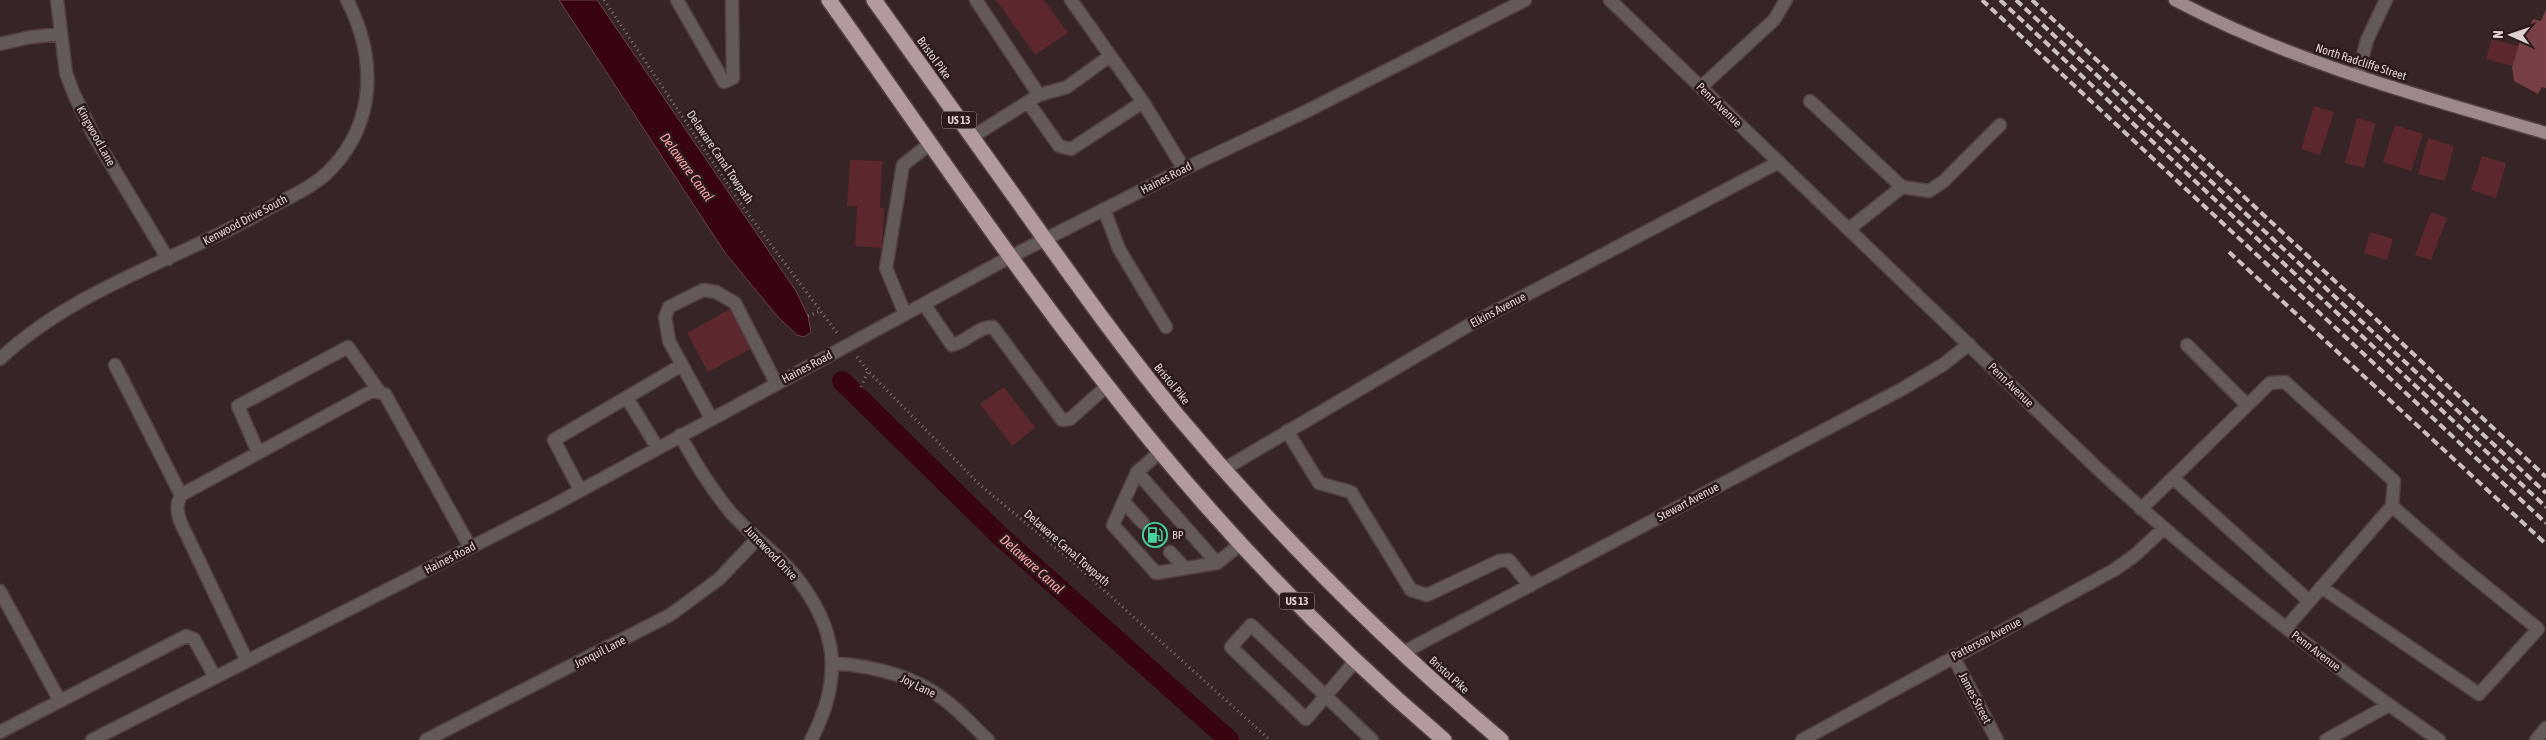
<svg xmlns="http://www.w3.org/2000/svg" width="2546" height="740" font-family="'Asap Condensed',sans-serif">
  <style>
    .green { fill: #773e44 }
    .water { fill: #37040f; stroke: #69424a }
    .lines { fill: none; stroke-linecap: round; stroke-linejoin: round }
    .canal { stroke: #37040f; stroke-width: 20 }
    .building { fill: #5d272e }
    .minor-tunnel { stroke: #503e40; stroke-width: 12; stroke-dasharray: 12 6; stroke-linecap: butt }
    .minor-casing { stroke: #524042; stroke-width: 15 }
    .major-casing { stroke: #524042; stroke-width: 15 }
    .highway-casing { stroke: #524042; stroke-width: 18 }
    .path { stroke: #867677; stroke-width: 3; stroke-dasharray: 1 4; stroke-linecap: butt }
    .minor { stroke: #645a5a; stroke-width: 12 }
    .major { stroke: #9d898a; stroke-width: 12 }
    .highway { stroke: #b39b9d; stroke-width: 15 }
    .rail { stroke: #ccbfc0; stroke-width: 4; stroke-dasharray: 8 4; stroke-linecap: butt }
    .labels { text-anchor: middle; dominant-baseline: central; stroke-width: 5; stroke-linejoin: round; paint-order: stroke }
    .shield { fill: #2c1b1c; stroke: #a99a9b; stroke-width: 1 }
    .shield-label { font-size: 11px; font-weight: bold; fill: #ded1d2 }
    .street-label { font-size: 12px; fill: #ded1d2; stroke: #2c1b1c }
    .poi-label { font-size: 12px; fill: #ded1d2; stroke: #2c1b1c; text-anchor: start }
    .water-label { font-size: 14px; font-style: italic; fill: #fda2aa; stroke: #2c1b1c }
  </style>
  <rect width="100%" height="100%" fill="#372426"/>
  <!-- green -->
  <path class="green" d="M2546,9V88L2542,87L2538,94L2514,81L2512,66L2520,41L2523,42L2533,19L2541,21Z"/>
  <!-- water -->
  <path class="water" d="M559,0H597L796,291L808,316L811,332L804,337L797,335L778,317L726,254Z"/>
  <g class="lines">
    <!-- canal -->
    <path class="canal" d="M842,381L999,535L1229,740"/>
  </g>
  <!-- building -->
  <path class="building" d="M996,0H1044L1068,33L1035,55Z
    M2491,39L2518,46L2512,66L2486,59Z
    M2314,106L2334,112L2320,155L2301,149Z
    M2357,118L2376,123L2364,168L2345,163Z
    M2395,125L2423,134L2411,171L2383,162Z
    M2428,138L2454,146L2445,181L2418,174Z
    M2482,156L2506,163L2496,198L2471,190Z
    M850,160L882,161L880,208H884L882,248L855,246L857,206H847Z
    M2431,212L2447,218L2431,260L2415,255Z
    M2370,232L2393,239L2387,260L2364,253Z
    M730,309L752,348L708,372L687,333Z
    M1004,387L1035,428L1012,446L980,404Z"/>
  <g class="lines">
    <!-- minor-tunnel -->
    <path class="minor-tunnel" d="M1143,523L1170,552"/>
    <defs>
      <path id="minor" d="M57,0L66,73L73,92L94,136L168,259
        M677,0L724,82L733,78L732,0
        M976,0L1039,95
        M1610,0L2098,469C2205,568 2319,657 2439,740
        M0,44L31,37L60,34
        M2358,75L2367,40L2386,0
        M1701,87L1774,20L1786,0
        M1810,101L1902,187
        M1028,102L1059,146L1071,149L1143,102L1071,0
        M1143,102L1184,169
        M972,137L1039,95L1067,87L1110,56
        M1104,209L1119,249L1166,327
        M1849,229L1902,187L1929,191L1944,181L2000,125
        M924,304L952,345C967,342 978,326 993,327L1062,420L1070,419L1107,386
        M905,314L886,268L903,165L931,143
        M2187,345L2247,405
        M0,359C74,289 177,260 264,211C286,198 313,188 331,169C377,121 376,56 347,0
        M115,365L181,495
        M682,365L669,341L665,317L669,307L703,290L716,292L735,303L776,383
        M627,398L657,447
        M1287,431L1319,483L1351,492L1411,590L1427,595L1499,561L1509,560L1530,586
        M680,435C695,463 711,489 732,514C751,535 774,551 792,572C838,627 844,677 811,740
        M258,452L238,406L348,347L379,391
        M1160,452L1137,472L1217,563L1241,544
        M1224,469L1469,325L1779,162
        M1137,472L1113,525L1156,573L1217,563
        M2173,478L2309,601
        M580,490L554,440L682,365L711,418
        M1124,502L1143,523
        M2141,509L2270,383L2285,382L2394,481L2392,506
        M1170,552L1184,567
        M0,591L60,701
        M2286,628L2392,506L2457,563L2538,629L2479,694L2321,587
        M1402,653L1902,389L1944,364L1969,344
        M1953,656L1997,740
        M1356,660L1306,719L1231,647L1251,625L1372,740
        M247,661L180,521C177,511 176,505 181,495L372,391L385,394L470,547
        M833,663C871,666 911,674 942,698C959,710 973,726 988,740
        M0,732L186,636L194,639L215,677
        M92,740L552,506L1012,256L1184,169L1309,110L1525,0
        M426,740L670,615L719,579L757,539
        M1802,740L2114,570L2134,556L2163,529
        M2326,740L2389,705
        M2536,740L2546,728"/>
      <path id="major" d="M2175,0C2291,62 2420,96 2546,133"/>
      <path id="highway" d="M829,0C918,125 1004,253 1098,374C1200,507 1317,632 1444,740
        M874,0C923,69 972,138 1022,207C1072,277 1122,348 1177,415C1275,532 1384,641 1501,740"/>
    </defs>
    <!-- minor casing -->
    <use href="#minor" class="minor-casing"/>
    <!-- major casing -->
    <use href="#major" class="major-casing"/>
    <!-- highway casing -->
    <use href="#highway" class="highway-casing"/>
    <!-- path -->
    <path class="path" d="M604,0L745,210L837,333
      M808,316L820,311
      M857,357L868,371L980,485L1067,557L1270,740
      M861,387L868,371"/>
    <!-- minor -->
    <use href="#minor" class="minor"/>
    <!-- major -->
    <use href="#major" class="major"/>
    <!-- highway -->
    <use href="#highway" class="highway"/>
    <!-- rail -->
    <path class="rail" d="M1982,0L2546,523
      M2000,0L2546,507
      M2016,0L2546,493
      M2032,0L2546,477
      M2229,252L2546,544"/>
  </g>
  <!-- icons -->
  <defs>
    <symbol id="fuel-ring" viewBox="-11 -11 22 22"><circle r="9.5" fill="#2c1b1c" stroke="#45d49f" stroke-width="1.5"/><path d="M-5.5-6h7V0h2V4h1.3V-2.5L3-4.5l.8-.8L6-3V5H2.5V1h-1V6h-7ZM-4.2-4.7v3.2H.2V-4.7Z" fill="#45d49f"/></symbol>
  </defs>
  <g fill-rule="evenodd">
    <use href="#fuel-ring" x="1141" y="521" width="28" height="28"/>
  </g>
  <g class="labels">
    <!-- shield labels -->
    <g class="shield">
      <rect x="941.5" y="111.5" width="35" height="17" rx="4"/>
      <rect x="1279.5" y="592.5" width="35" height="17" rx="4"/>
    </g>
    <g class="shield-label">
      <text x="959" y="120">US 13</text>
      <text x="1297" y="601">US 13</text>
    </g>
    <!-- street labels -->
    <g class="street-label">
      <text transform="translate(934 58) rotate(54)">Bristol Pike</text>
      <text transform="translate(2361 62) rotate(18)">North Radcliffe Street</text>
      <text transform="translate(1719 105) rotate(44)">Penn Avenue</text>
      <text transform="translate(96 136) rotate(61)">Kingwood Lane</text>
      <text transform="translate(720 157) rotate(56)">Delaware Canal Towpath</text>
      <text transform="translate(1166 178) rotate(-27)">Haines Road</text>
      <text transform="translate(245 220) rotate(-28)">Kenwood Drive South</text>
      <text transform="translate(1498 310) rotate(-28)">Elkins Avenue</text>
      <text transform="translate(807 367) rotate(-28)">Haines Road</text>
      <text transform="translate(1172 384) rotate(51)">Bristol Pike</text>
      <text transform="translate(2011 385) rotate(44)">Penn Avenue</text>
      <text transform="translate(1688 502) rotate(-28)">Stewart Avenue</text>
      <text transform="translate(1067 548) rotate(41)">Delaware Canal Towpath</text>
      <text transform="translate(771 553) rotate(46)">Junewood Drive</text>
      <text transform="translate(450 558) rotate(-27)">Haines Road</text>
      <text transform="translate(1986 639) rotate(-28)">Patterson Avenue</text>
      <text transform="translate(2316 651) rotate(37)">Penn Avenue</text>
      <text transform="translate(600 652) rotate(-27)">Jonquil Lane</text>
      <text transform="translate(1449 675) rotate(42)">Bristol Pike</text>
      <text transform="translate(918 686) rotate(26)">Joy Lane</text>
      <text transform="translate(1975 698) rotate(62)">James Street</text>
    </g>
    <!-- poi labels -->
    <g class="poi-label">
      <text x="1172" y="535">BP</text>
    </g>
    <!-- water labels -->
    <g class="water-label">
      <text transform="translate(687 167) rotate(54)">Delaware Canal</text>
      <text transform="translate(1032 564) rotate(42)">Delaware Canal</text>
    </g>
  </g>
  <!-- north arrow -->
  <g transform="translate(2511 35) rotate(272)" stroke="#2c1b1c" stroke-width="4" paint-order="stroke">
  <path d="M0-4L9 19L0 12L-9 19Z" fill="#ded1d2"/>
  <text y="-8" font-size="14" font-weight="bold" text-anchor="middle" fill="#ded1d2">N</text>
  </g>
</svg>
